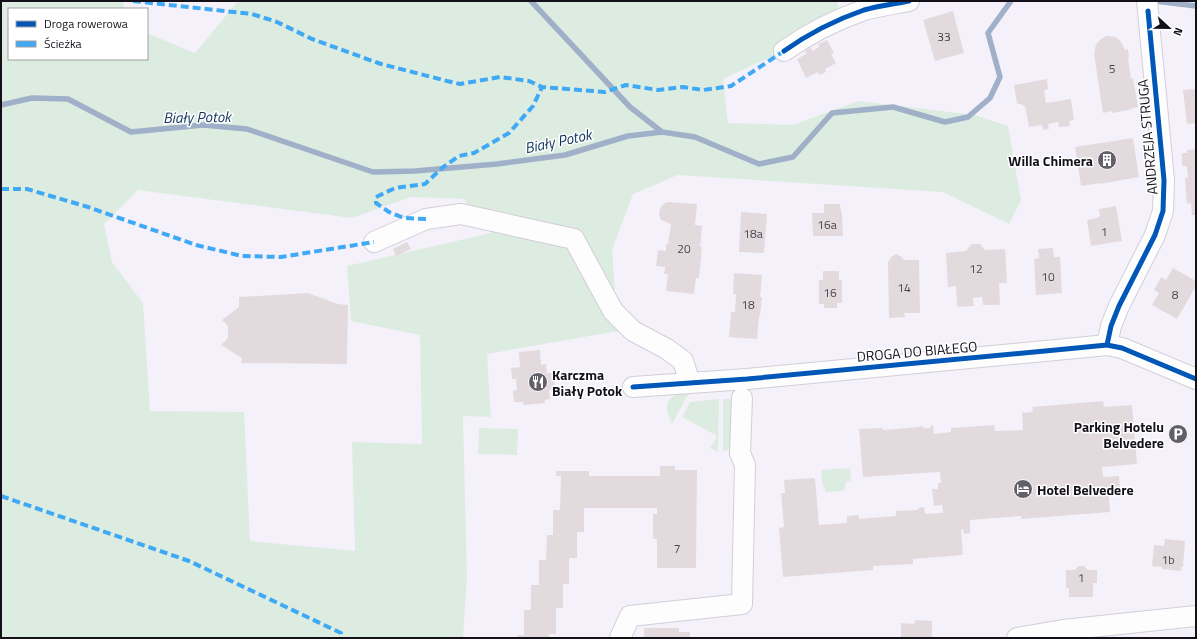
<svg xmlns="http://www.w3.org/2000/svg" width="1197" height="639" font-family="'Titillium Web',sans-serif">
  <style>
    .green { fill: #ddece0; fill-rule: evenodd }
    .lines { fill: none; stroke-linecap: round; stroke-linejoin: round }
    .stream { stroke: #a0b0c8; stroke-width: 5.5 }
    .building { fill: #e3dade }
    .minor-casing { stroke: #d2ced8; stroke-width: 22 }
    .minor { stroke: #fefdfe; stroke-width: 20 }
    .quiet { stroke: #3fa9f5; stroke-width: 4; stroke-dasharray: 8 4; stroke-linecap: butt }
    .cycleway-casing { stroke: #fff; stroke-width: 8 }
    .cycleway { stroke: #0057b8; stroke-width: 5 }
    .labels { text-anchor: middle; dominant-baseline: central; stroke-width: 3; stroke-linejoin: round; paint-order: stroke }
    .number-label { font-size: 12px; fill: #49444c }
    .street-label { font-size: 14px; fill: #14101a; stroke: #fff }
    .poi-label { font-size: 14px; font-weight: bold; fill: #14101a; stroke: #fff; text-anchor: end }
    .water-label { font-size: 15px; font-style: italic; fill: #0d335c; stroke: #fff }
  </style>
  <rect width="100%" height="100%" fill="#f5f1fb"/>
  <!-- green -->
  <path class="green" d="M1,1H123L124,9H9V59H147V33L195,53L238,1H837L843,24L723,79L728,123L793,125L858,101L975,115L1008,126L1021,200L1009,224L943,192L678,175L633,194L612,250L618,331L487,354L491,417L463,416L467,577L463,638H1ZM138,190L352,218L411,197L464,199L491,233L347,266L351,321L420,335L422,444L352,442L355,551L250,541L244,412L150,411L143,303L112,262L104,224Z
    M690,391L672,424C670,420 668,415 667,411C665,396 679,393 690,391Z
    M719,399L718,452L710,448L717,436L682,417L690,402Z
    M723,399H732L733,402L732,444L729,449L723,452Z
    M479,428L518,429L517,455L478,454Z
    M850,468L851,481L846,482L844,491L826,492L822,483L821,470Z"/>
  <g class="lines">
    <!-- stream -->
    <path class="stream" d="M531,1L630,107L662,132
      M1155,1L1196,6
      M1,105L32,98L68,99L131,132L203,125L247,129L373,172L415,171L497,164L565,155L628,136L662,132L695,137L759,164L793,157L832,113L893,107L945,122L968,117L990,98L1000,77L988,33L1011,1"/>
  </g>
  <!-- building -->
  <path class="building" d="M953,11L964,53L935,61L923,20Z
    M1106,36H1110L1116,37L1122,43L1125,50L1128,49L1129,57H1128L1131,79L1133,78L1138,107L1129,109V110L1112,113V111L1103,113L1094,54H1095V48L1097,43L1101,39Z
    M827,40L834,53L831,54L836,63L825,69L826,72L819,75L818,72L806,78L797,59L806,54L805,51L811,47L812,51L819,47L818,44Z
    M1047,79L1048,89L1044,90L1046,103L1071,99L1074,120L1069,121L1070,126L1059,127L1058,122L1048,124L1049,129L1043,130L1042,125L1029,127L1025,106L1017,103L1014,85Z
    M1196,89V123L1187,124L1183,90Z
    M1133,138L1139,177L1100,184V183L1081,186L1075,147Z
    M1196,149V215H1192L1191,203L1187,204L1185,178H1188L1187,166H1182V153H1187V150Z
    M668,202L697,204L695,225L702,226L700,247H702L699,278H696L694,294L666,291L668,274H664L665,267L656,266L658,250L666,251V244H668L671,224L661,220L659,214L660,209L663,204Z
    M824,204H840L841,212L842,213L843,236H813L812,213H824Z
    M1116,206L1122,241L1091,246L1087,220L1097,218L1100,216L1099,209Z
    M741,212L767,214L764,253L739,252Z
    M407,242L411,249L396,256L393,249Z
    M972,244H980L985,250L1005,249L1007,283H999L1000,303L999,305H983L982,297L973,298L974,306L958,307L957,305L956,286L948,287L946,253L966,251L969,247Z
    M1053,248L1054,257H1060L1062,293L1036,295L1034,259L1039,258L1038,249Z
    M896,254L902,257L904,260H919L920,313H904L905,317L889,318L888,261H889L891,257Z
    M1173,268L1196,281V286L1177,319L1152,305L1159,293L1154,290L1161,277L1166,280Z
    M823,271H839V280H842V303H837V308H824V304H819V280H823Z
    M734,273L762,275L760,297H762L760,316H759L757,339L729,337L731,312H735L736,294H733Z
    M308,293L338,304L348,305L347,364L241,363L242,358L221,345L228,338V326L222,320L239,307V297Z
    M540,350L541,365L546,364L547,373H553L555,389L549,390L550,399L545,400V403L524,405L523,402H514L513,391L517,390L516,379H512L511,368L520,367L519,352Z
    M1103,401L1104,407L1132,405L1137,464L1102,467L1103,477L1119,476L1120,488L1108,489L1110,512L1021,519V516L970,520V533L964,534L963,529L961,530L963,555L913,559V564L873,566V570L783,577L779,528L784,527L781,493H785L784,480L815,478L819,525L847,523V516L859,515V519L896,516V511L918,510V508L924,507L925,514L943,513L942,505L934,506L932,489H938V483H941L940,472L863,477L859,429L883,428V430L920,427L921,426H923V428H931V426L933,425L934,434L951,432V428L994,425L995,431L1023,430L1022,412H1023V413L1033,412L1032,407Z
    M660,466H675V470H697L696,568H657V539H653V514H657V508H584V532H577V558H569V584H563V608H556V634H549V638H517V635H524V610H531V585H539V560H546L547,535H553V510H560L561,476H556V471H589V476H660Z
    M1165,539L1185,541L1183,567H1181V571L1162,569V567L1152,566L1154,545L1164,546Z
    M1078,566H1084L1088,570H1097V583H1093V597H1069V588H1066V570H1075Z
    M915,620L932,621V638H901V623L914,624Z
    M644,628H679V632H690V638H644Z"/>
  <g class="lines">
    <defs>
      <path id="minor" d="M784,51C808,34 835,20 864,10C878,6 894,4 909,1
        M374,242L426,219L461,214L574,239L613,311L633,331L667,349L683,361L690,383
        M1107,345L1111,326L1119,306L1155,235L1163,211L1164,180L1147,1
        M633,387L747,379L1066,349L1107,345L1122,348L1196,379
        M620,638L630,616L742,604L745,465L740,453L742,398
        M1017,638L1063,630L1196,616"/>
    </defs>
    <!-- minor casing -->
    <use href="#minor" class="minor-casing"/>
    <!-- minor -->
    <use href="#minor" class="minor"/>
    <!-- quiet -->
    <path class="quiet" d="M133,1L252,14L277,22L312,39L381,64L447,81L460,84L500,77L529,81L542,87L605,92L626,85L658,90L683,87L703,90L731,86L784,51
      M1,189H27L88,207L196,245L242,256L281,257L374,242
      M426,219L404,218L389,212L376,203V197L395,188L425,184L442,168L459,156L474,153L509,133L533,106L542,87
      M1,496L189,561L341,633L340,638"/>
    <defs>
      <path id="cycleway" d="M784,51C808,34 835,20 864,10C878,6 894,4 909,1
        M1107,345L1111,326L1119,306L1155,235L1163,211L1164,180L1148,11
        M633,387L747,379L1066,349L1107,345L1122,348L1196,379"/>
    </defs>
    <!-- cycleway casing -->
    <use href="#cycleway" class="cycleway-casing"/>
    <!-- cycleway -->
    <use href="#cycleway" class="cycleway"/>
  </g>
  <!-- icons -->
  <defs>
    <symbol id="building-disc" viewBox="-11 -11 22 22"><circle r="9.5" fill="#635f69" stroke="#fff"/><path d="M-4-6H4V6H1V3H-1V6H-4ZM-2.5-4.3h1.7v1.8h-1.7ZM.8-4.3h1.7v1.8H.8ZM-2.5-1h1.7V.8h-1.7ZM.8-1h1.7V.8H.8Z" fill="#fff"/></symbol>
    <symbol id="restaurant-disc" viewBox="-11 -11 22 22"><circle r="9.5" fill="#635f69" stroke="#fff"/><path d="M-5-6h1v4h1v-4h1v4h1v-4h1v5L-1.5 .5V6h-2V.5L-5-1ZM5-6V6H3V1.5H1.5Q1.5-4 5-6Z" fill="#fff"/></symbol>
    <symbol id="parking-disc" viewBox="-11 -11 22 22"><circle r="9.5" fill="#635f69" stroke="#fff"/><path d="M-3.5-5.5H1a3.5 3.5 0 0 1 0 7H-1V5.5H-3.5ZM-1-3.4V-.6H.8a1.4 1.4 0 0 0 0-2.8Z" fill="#fff"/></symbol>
    <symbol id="hotel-disc" viewBox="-11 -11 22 22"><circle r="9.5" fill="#635f69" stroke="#fff"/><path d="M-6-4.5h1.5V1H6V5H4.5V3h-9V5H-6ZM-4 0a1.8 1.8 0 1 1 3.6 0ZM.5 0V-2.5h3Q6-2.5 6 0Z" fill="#fff"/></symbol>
  </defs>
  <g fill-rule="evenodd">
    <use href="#building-disc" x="1096" y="149" width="22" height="22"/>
    <use href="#restaurant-disc" x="527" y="371" width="22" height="22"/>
    <use href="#parking-disc" x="1167" y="423" width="22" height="22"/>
    <use href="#hotel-disc" x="1012" y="478" width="22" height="22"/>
  </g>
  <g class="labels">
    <!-- number labels -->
    <g class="number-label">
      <text x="944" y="36">33</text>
      <text x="1112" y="68">5</text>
      <text x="827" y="224">16a</text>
      <text x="1104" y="231">1</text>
      <text x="753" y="233">18a</text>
      <text x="684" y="248">20</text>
      <text x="976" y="268">12</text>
      <text x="1048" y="276">10</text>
      <text x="904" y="287">14</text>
      <text x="830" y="292">16</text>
      <text x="1175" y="294">8</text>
      <text x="748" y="304">18</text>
      <text x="677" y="548">7</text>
      <text x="1168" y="559">1b</text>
      <text x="1081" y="577">1</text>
    </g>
    <!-- street labels -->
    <g class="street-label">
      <text transform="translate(1147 137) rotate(-95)">ANDRZEJA STRUGA</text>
      <text transform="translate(917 351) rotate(-5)">DROGA DO BIAŁEGO</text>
    </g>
    <!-- poi labels -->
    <g class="poi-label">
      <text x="1093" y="160">Willa Chimera</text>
      <text x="552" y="374" text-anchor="start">Karczma<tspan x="552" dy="16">Biały Potok</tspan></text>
      <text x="1164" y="426">Parking Hotelu<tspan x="1164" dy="16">Belvedere</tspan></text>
      <text x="1037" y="489" text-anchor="start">Hotel Belvedere</text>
    </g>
    <!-- water labels -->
    <g class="water-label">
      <text transform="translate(197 117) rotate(-1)">Biały Potok</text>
      <text transform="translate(558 141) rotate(-12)">Biały Potok</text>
    </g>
  </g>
  <!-- border -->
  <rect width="1197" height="639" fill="none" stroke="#14101a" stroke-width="4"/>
  <!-- legend -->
  <rect x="8" y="8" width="140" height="52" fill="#ffffff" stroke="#a19fa3"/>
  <rect x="16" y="21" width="20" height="6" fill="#0057b8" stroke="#a19fa3"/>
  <text x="44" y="28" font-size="12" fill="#14101a">Droga rowerowa</text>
  <rect x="16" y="41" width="20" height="6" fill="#3fa9f5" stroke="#a19fa3"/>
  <text x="44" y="48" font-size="12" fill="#14101a">Ścieżka</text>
  <!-- north arrow -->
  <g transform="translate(1169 28) rotate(112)" stroke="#ffffff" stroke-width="3" paint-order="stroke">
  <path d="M0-3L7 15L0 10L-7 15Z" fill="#14101a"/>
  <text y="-6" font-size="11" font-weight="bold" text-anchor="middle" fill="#14101a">N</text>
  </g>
</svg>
